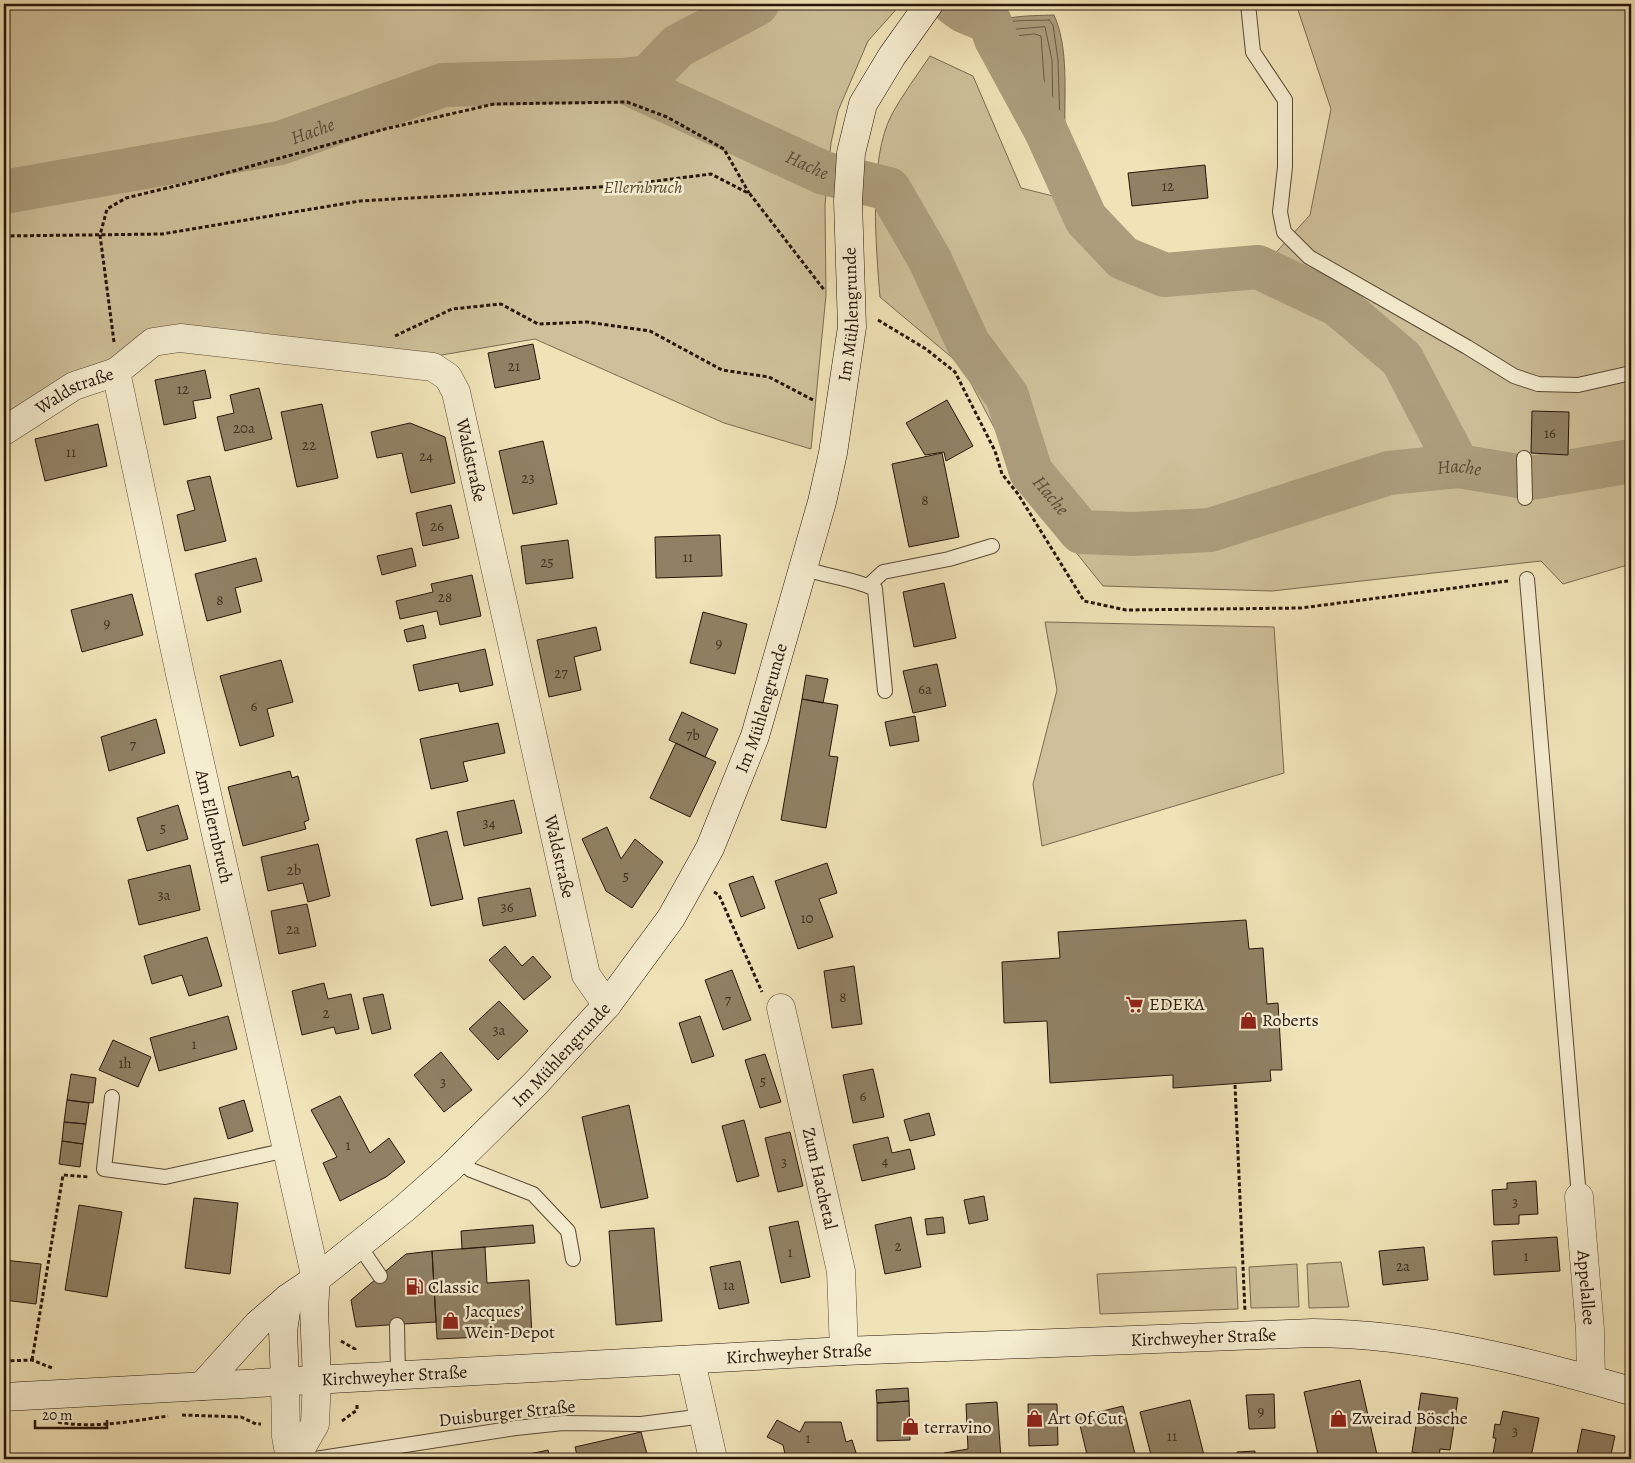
<svg xmlns="http://www.w3.org/2000/svg" width="1635" height="1463" font-family="Alegreya,serif">
  <style>
    .green { fill: #cec09a; stroke: #7a6b52 }
    .water { fill: #ac9d7c; stroke: #77674e }
    .lines { fill: none; stroke-linecap: round; stroke-linejoin: round }
    .shore { stroke: #6a5a43; stroke-width: 1 }
    .stream { stroke: #77674e; stroke-width: 8 }
    .river { stroke: #ac9d7c; stroke-width: 44 }
    .building { fill: #908164; stroke: #27160a }
    .service-casing { stroke: #594935; stroke-width: 16 }
    .minor-casing { stroke: #594935; stroke-width: 29 }
    .secondary-casing { stroke: #27160a; stroke-width: 29 }
    .path { stroke: #27160a; stroke-width: 3; stroke-dasharray: 4 2.5; stroke-linecap: butt }
    .service { stroke: #f5edd0; stroke-width: 14 }
    .minor { stroke: #f5edd0; stroke-width: 28 }
    .secondary { stroke: #f5edd0; stroke-width: 28 }
    .labels { text-anchor: middle; dominant-baseline: central; stroke-width: 5; stroke-linejoin: round; paint-order: stroke }
    .number-label { font-size: 15px; fill: #413120 }
    .park-label { font-size: 18px; font-style: italic; fill: #594935; stroke: #f5edd0 }
    .street-label { font-size: 18px; fill: #27160a; stroke: #f5edd0 }
    .poi-label { font-size: 18px; fill: #27160a; stroke: #f5edd0; text-anchor: start }
    .water-label { font-size: 19px; font-style: italic; fill: #5c4c38; stroke: #f5edd0 }
  </style>
  <rect width="100%" height="100%" fill="#f0e3b7"/>
  <filter id="stains"><feTurbulence type="fractalNoise" baseFrequency=".004" numOctaves="4"/><feColorMatrix values="0 0 0 0 .2 0 0 0 0 .09 0 0 0 0 .02 0 0 0 .5 -.17"/></filter>
  <radialGradient id="worn" r=".72"><stop offset=".6" stop-color="#630" stop-opacity="0"/><stop offset="1" stop-color="#630" stop-opacity=".3"/></radialGradient>
  <!-- green -->
  <path class="green" d="M4,4H901L868,41L838,111L831,143L825,205L826,295L811,449L724,423L535,339L436,356L178,332L4,423Z
    M1296,4H1631V564L1563,584L1541,561L1272,591L1103,586L1029,494L962,366L880,297C876,247 868,159 892,114C903,94 917,75 930,56L973,76L1021,188L1065,199L1128,275L1184,285L1270,259L1310,215L1331,109Z
    M1045,622L1274,627L1284,773L1042,846L1033,784L1057,690Z
    M1341,1262L1349,1307L1309,1308L1307,1264Z
    M1297,1264L1299,1307L1251,1308L1249,1267Z
    M1236,1267L1238,1309L1100,1314L1097,1274Z"/>
  <!-- water -->
  <path class="water" d="M1054,15C1069,48 1064,94 1065,130L1036,132C1013,101 983,68 980,28C1001,15 1029,16 1054,15Z"/>
  <g class="lines">
    <!-- shore -->
    <path class="shore" d="M1049,20L1053,25L1058,60L1060,123L1058,125L1039,127L1011,89L989,52L985,32C998,18 1031,21 1049,20Z
      M1045,27L1052,60L1053,117L1043,120C1026,108 995,56 992,35L1006,30Z
      M1035,34L1041,36L1046,106L1043,108L1022,81L1000,41L1007,37Z"/>
    <!-- stream -->
    <path class="stream" d="M1630,1414L1631,1427"/>
    <!-- river -->
    <g class="river">
      <path d="M954,4L964,11L990,22L996,39L1046,131L1086,219L1123,258L1165,275L1258,267L1338,305L1402,359L1458,466"/>
      <path d="M621,80L648,77L678,46L757,4"/>
      <path id="s1" d="M4,192L280,143L443,85L621,80L824,173L889,189L930,260L968,343L1007,396L1031,472L1081,532L1133,534L1210,530L1389,473L1458,466L1531,478L1631,461"/>
    </g>
  </g>
  <!-- building -->
  <path class="building" d="M1082,4H1120V5L1082,8Z
    M1205,165L1208,198L1132,206L1128,173Z
    M533,344L540,379L495,388L488,353Z
    M205,370L211,398L193,401L196,418L164,425L155,380Z
    M259,388L272,439L225,451L217,417L234,413L230,395Z
    M947,400L973,446L946,461L944,452L925,455L906,423Z
    M322,404L338,478L297,487L281,412Z
    M1532,411L1569,412L1568,455L1531,453Z
    M410,423L445,437L455,483L411,493L402,453L377,458L371,432Z
    M98,424L107,466L45,481L35,439Z
    M543,441L557,504L513,514L499,451Z
    M942,453L959,537L909,547L892,464Z
    M210,476L226,541L185,551L177,515L195,510L187,481Z
    M451,505L459,538L423,546L416,513Z
    M720,535L722,576L656,578L655,537Z
    M568,540L573,578L526,584L521,546Z
    M412,548L416,566L382,575L377,556Z
    M256,558L262,581L235,588L241,612L207,621L195,574Z
    M472,575L481,616L440,625L437,611L400,619L396,601L433,592L431,584Z
    M944,583L956,638L914,647L903,592Z
    M132,594L143,635L82,652L71,610Z
    M703,612L747,624L735,674L690,663Z
    M423,625L426,638L407,642L404,630Z
    M596,627L601,650L574,657L581,690L549,697L537,640Z
    M485,649L493,685L460,692L458,683L419,691L413,665Z
    M281,660L293,702L267,709L274,736L240,746L220,676Z
    M937,664L946,706L913,713L903,671Z
    M806,675L828,679L823,703L802,699Z
    M802,699L838,705L829,756L838,757L826,828L781,820Z
    M682,712L718,729L705,757L669,740Z
    M915,716L919,741L890,746L885,722Z
    M156,719L165,753L109,771L101,737Z
    M498,723L505,753L463,762L468,781L431,789L420,739Z
    M676,743L716,762L690,817L650,798Z
    M290,771L292,778L298,776L309,820L304,822L306,829L243,846L228,787Z
    M514,800L522,833L464,846L457,812Z
    M178,805L188,839L147,851L137,818Z
    M607,827L621,859L635,839L663,862L632,908L606,891L582,839Z
    M447,831L463,899L431,906L416,839Z
    M318,844L330,896L308,902L303,883L268,891L261,857Z
    M827,863L837,893L819,899L833,937L798,949L775,881Z
    M190,865L200,910L139,925L128,880Z
    M753,876L765,908L741,917L729,884Z
    M530,888L536,916L483,926L478,898Z
    M307,904L316,946L279,954L271,911Z
    M1246,920L1249,949L1263,948L1267,1004L1278,1003L1282,1070H1270L1271,1081L1173,1088V1075L1050,1083L1047,1021L1004,1023L1002,962L1060,958L1058,932Z
    M207,937L222,986L189,996L182,975L152,984L144,956Z
    M505,946L522,966L533,956L551,977L524,1000L489,960Z
    M854,966L862,1024L832,1028L824,971Z
    M732,970L751,1020L723,1030L705,980Z
    M324,983L328,999L351,994L359,1029L336,1034L334,1027L302,1035L292,991Z
    M383,994L391,1029L372,1034L363,998Z
    M499,1001L528,1031L498,1060L469,1029Z
    M228,1016L237,1049L159,1071L150,1038Z
    M700,1016L714,1056L692,1063L679,1023Z
    M113,1040L151,1057L138,1087L99,1070Z
    M441,1052L472,1090L444,1112L414,1075Z
    M765,1054L781,1102L760,1108L745,1060Z
    M873,1069L884,1117L853,1123L843,1075Z
    M71,1074L96,1078L93,1103L67,1100Z
    M340,1096L370,1153L389,1138L405,1162L386,1177L340,1201L323,1163L337,1157L311,1110Z
    M67,1100L89,1103L86,1124L64,1122Z
    M244,1100L253,1131L228,1139L219,1108Z
    M629,1105L648,1198L601,1208L582,1117Z
    M929,1113L935,1135L910,1141L904,1120Z
    M744,1120L759,1176L737,1182L722,1126Z
    M64,1122L86,1124L83,1144L62,1141Z
    M790,1132L803,1186L778,1192L765,1138Z
    M888,1137L892,1153L910,1149L915,1169L862,1181L853,1145Z
    M62,1141L83,1144L80,1167L59,1164Z
    M1536,1181L1538,1214L1519,1215V1224L1494,1225L1492,1190L1507,1189V1183Z
    M984,1196L988,1220L969,1224L964,1200Z
    M194,1198L238,1203L230,1274L185,1268Z
    M79,1205L122,1212L107,1297L65,1290Z
    M911,1217L921,1267L885,1274L875,1225Z
    M943,1217L945,1233L927,1235L925,1219Z
    M798,1221L810,1277L781,1283L769,1227Z
    M533,1225L535,1243L462,1249L461,1231Z
    M654,1228L662,1321L616,1325L609,1231Z
    M1557,1237L1560,1271L1494,1275L1492,1241Z
    M485,1247L487,1283L529,1280L532,1335L437,1339L432,1251Z
    M1424,1247L1428,1280L1383,1285L1379,1251Z
    M432,1251L436,1322L356,1327L351,1300L406,1254Z
    M4,1260L41,1264L36,1304L4,1300Z
    M740,1261L749,1303L719,1309L710,1267Z
    M1360,1380L1378,1459H1319L1304,1392Z
    M908,1388L909,1401L877,1403L876,1390Z
    M1421,1393L1458,1398L1450,1450L1440,1449L1439,1457L1412,1452Z
    M1274,1394L1275,1428L1249,1429L1246,1395Z
    M1190,1400L1205,1459H1152L1140,1412Z
    M909,1401L910,1440L877,1441V1403Z
    M997,1402L1001,1459H945L944,1453L968,1449L966,1404Z
    M1028,1404H1057L1058,1445L1029,1446Z
    M1123,1406L1135,1454L1114,1459H1088L1078,1417Z
    M1503,1411L1539,1418L1531,1457L1543,1459H1492L1496,1438H1493L1495,1424L1500,1425Z
    M777,1420L800,1432L805,1422H841L846,1442L852,1440L858,1459H786L783,1445L767,1437Z
    M1582,1429L1615,1436L1610,1459H1576Z
    M641,1432L647,1454L622,1459H578L575,1447Z
    M548,1450L550,1459H504L539,1452Z
    M1255,1451V1456L1265,1455L1266,1459H1229L1238,1458L1237,1452Z"/>
  <g class="lines">
    <defs>
      <path id="service" d="M1248,4L1253,52L1285,100V167L1280,212L1284,232L1309,257L1467,347L1514,376L1538,384L1578,385L1631,373
        M1524,458L1525,498
        M803,568C827,577 853,578 875,589L885,691
        M1527,579L1579,1197
        M868,586L883,572L949,559L992,546
        M112,1097L104,1169L165,1177L287,1150
        M459,1159L471,1170L533,1194L568,1231L573,1259
        M358,1244L380,1276
        M397,1325L398,1375
        M315,1459L516,1428L563,1423L641,1424L704,1416"/>
      <g id="minor">
        <path id="s2" d="M116,372L180,674L316,1279"/>
        <path id="s3" d="M4,431L74,386L116,372L153,342L180,338L433,367L448,377L456,392L586,975L607,1005"/>
        <path id="s4" d="M781,1008L841,1271L844,1351"/>
        <path id="s5" d="M1579,1197L1590,1330L1591,1379"/>
        <path d="M691,1361L713,1459"/>
        <path d="M285,1381L286,1436L290,1459"/>
        <path d="M295,1459L315,1424L317,1380"/>
      </g>
      <g id="secondary">
        <path d="M316,1279L314,1309L317,1380"/>
        <path d="M285,1381L283,1331L288,1298"/>
        <path id="s6" d="M202,1386L258,1324L288,1298L316,1279L405,1208L450,1168L535,1084L607,1005L671,918L710,848L755,736L822,502L833,453L852,327L848,201L851,153L863,104L892,56L929,4"/>
        <path id="s7" d="M4,1397L844,1351L1313,1333C1420,1334 1528,1361 1631,1391"/>
      </g>
    </defs>
    <!-- service casing -->
    <use href="#service" class="service-casing"/>
    <!-- minor casing -->
    <use href="#minor" class="minor-casing"/>
    <!-- secondary casing -->
    <use href="#secondary" class="secondary-casing"/>
    <!-- path -->
    <path class="path" d="M4,236L162,234L360,201L617,186L711,174L750,194L825,291
      M878,320L926,349L955,372L995,451L1002,474L1018,494L1084,601L1126,610L1301,608L1508,581
      M395,336L452,309L501,304L538,324L587,322L650,331L722,370L769,377L815,401
      M114,342L100,235L107,209L126,198L208,178L385,129L494,104L627,102L667,117L724,149L749,193
      M714,892L719,895L762,992
      M1235,1085L1245,1312
      M341,1341L355,1349V1351
      M32,1360L63,1175L89,1177
      M4,1361L32,1360L52,1368
      M182,1415L241,1417L256,1424H261
      M342,1421L357,1410V1403
      M58,1422C93,1429 132,1421 168,1416"/>
    <!-- service -->
    <use href="#service" class="service"/>
    <!-- minor -->
    <use href="#minor" class="minor"/>
    <!-- secondary -->
    <use href="#secondary" class="secondary"/>
  </g>
  <!-- icons -->
  <defs>
    <symbol id="supermarket-bare" viewBox="-9 -9 18 18"><path d="M-6-5.5h2.5l.6 2H6L4.5 2H-2.5L-4.4-4H-6ZM-1.5 3.2a1.3 1.3 0 1 0 .1 0ZM3 3.2a1.3 1.3 0 1 0 .1 0Z" fill="#8f2418" stroke="#f5edd0" stroke-width="2.5" paint-order="stroke"/></symbol>
    <symbol id="shop-bare" viewBox="-9 -9 18 18"><path d="M-5-2.5h2.3a2.7 3.5 0 0 1 5.4 0H5L5.5 6h-11ZM-1.5-2.5h3a1.5 2.3 0 0 0-3 0Z" fill="#8f2418" stroke="#f5edd0" stroke-width="2.5" paint-order="stroke"/></symbol>
    <symbol id="fuel-bare" viewBox="-9 -9 18 18"><path d="M-5.5-6h7V0h2V4h1.3V-2.5L3-4.5l.8-.8L6-3V5H2.5V1h-1V6h-7ZM-4.2-4.7v3.2H.2V-4.7Z" fill="#8f2418" stroke="#f5edd0" stroke-width="2.5" paint-order="stroke"/></symbol>
  </defs>
  <g fill-rule="evenodd">
    <use href="#supermarket-bare" x="1122" y="992" width="25" height="25"/>
    <use href="#shop-bare" x="1236" y="1008" width="25" height="25"/>
    <use href="#fuel-bare" x="402" y="1274" width="25" height="25"/>
    <use href="#shop-bare" x="438" y="1308" width="25" height="25"/>
    <use href="#shop-bare" x="1022" y="1406" width="25" height="25"/>
    <use href="#shop-bare" x="1326" y="1406" width="25" height="25"/>
    <use href="#shop-bare" x="898" y="1414" width="25" height="25"/>
  </g>
  <g class="labels">
    <!-- number labels -->
    <g class="number-label">
      <text x="1168" y="186">12</text>
      <text x="514" y="366">21</text>
      <text x="183" y="389">12</text>
      <text x="244" y="428">20a</text>
      <text x="1550" y="433">16</text>
      <text x="309" y="445">22</text>
      <text x="71" y="452">11</text>
      <text x="426" y="456">24</text>
      <text x="528" y="478">23</text>
      <text x="925" y="500">8</text>
      <text x="437" y="526">26</text>
      <text x="688" y="557">11</text>
      <text x="547" y="562">25</text>
      <text x="445" y="597">28</text>
      <text x="220" y="600">8</text>
      <text x="107" y="623">9</text>
      <text x="719" y="643">9</text>
      <text x="561" y="673">27</text>
      <text x="925" y="689">6a</text>
      <text x="254" y="706">6</text>
      <text x="693" y="735">7b</text>
      <text x="133" y="745">7</text>
      <text x="489" y="823">34</text>
      <text x="163" y="828">5</text>
      <text x="294" y="870">2b</text>
      <text x="626" y="876">5</text>
      <text x="164" y="895">3a</text>
      <text x="507" y="907">36</text>
      <text x="807" y="918">10</text>
      <text x="293" y="929">2a</text>
      <text x="843" y="997">8</text>
      <text x="728" y="1000">7</text>
      <text x="326" y="1013">2</text>
      <text x="499" y="1030">3a</text>
      <text x="194" y="1044">1</text>
      <text x="125" y="1063">1h</text>
      <text x="763" y="1081">5</text>
      <text x="443" y="1082">3</text>
      <text x="863" y="1096">6</text>
      <text x="348" y="1145">1</text>
      <text x="885" y="1161">4</text>
      <text x="784" y="1162">3</text>
      <text x="1515" y="1202">3</text>
      <text x="898" y="1246">2</text>
      <text x="790" y="1252">1</text>
      <text x="1526" y="1256">1</text>
      <text x="1403" y="1266">2a</text>
      <text x="729" y="1285">1a</text>
      <text x="1261" y="1411">9</text>
      <text x="1515" y="1431">3</text>
      <text x="1172" y="1436">11</text>
      <text x="808" y="1438">1</text>
    </g>
    <!-- park labels -->
    <g class="park-label">
      <text x="643" y="187">Ellernbruch</text>
    </g>
    <!-- street labels -->
    <g class="street-label">
      <text stroke="none"><textPath href="#s6" startOffset="1300">Im Mühlengrunde</textPath></text>
      <text stroke="none"><textPath href="#s3" startOffset="82">Waldstraße</textPath></text>
      <text stroke="none"><textPath href="#s3" startOffset="562">Waldstraße</textPath></text>
      <text stroke="none"><textPath href="#s6" startOffset="895">Im Mühlengrunde</textPath></text>
      <text stroke="none"><textPath href="#s2" startOffset="465">Am Ellernbruch</textPath></text>
      <text stroke="none"><textPath href="#s3" startOffset="968">Waldstraße</textPath></text>
      <text stroke="none"><textPath href="#s6" startOffset="490">Im Mühlengrunde</textPath></text>
      <text stroke="none"><textPath href="#s4" startOffset="175">Zum Hachetal</textPath></text>
      <text stroke="none"><textPath href="#s5" startOffset="91">Appelallee</textPath></text>
      <text stroke="none"><textPath href="#s7" startOffset="1201">Kirchweyher Straße</textPath></text>
      <text stroke="none"><textPath href="#s7" startOffset="796">Kirchweyher Straße</textPath></text>
      <text stroke="none"><textPath href="#s7" startOffset="391">Kirchweyher Straße</textPath></text>
      <text transform="translate(507 1413) rotate(-6)">Duisburger Straße</text>
    </g>
    <!-- poi labels -->
    <g class="poi-label">
      <text x="1149" y="1004">EDEKA</text>
      <text x="1262" y="1020">Roberts</text>
      <text x="428" y="1287">Classic</text>
      <text x="465" y="1311">Jacques’<tspan x="465" dy="21">Wein-Depot</tspan></text>
      <text x="1048" y="1418">Art Of Cut</text>
      <text x="1352" y="1418">Zweirad Bösche</text>
      <text x="924" y="1427">terravino</text>
    </g>
    <!-- water labels -->
    <g class="water-label">
      <text stroke="none"><textPath href="#s1" startOffset="315">Hache</textPath></text>
      <text stroke="none"><textPath href="#s1" startOffset="836">Hache</textPath></text>
      <text stroke="none"><textPath href="#s1" startOffset="1706">Hache</textPath></text>
      <text stroke="none"><textPath href="#s1" startOffset="1271">Hache</textPath></text>
    </g>
  </g>
  <!-- margin -->
  <rect width="1635" height="1463" fill="none" stroke="#f0e3b7" stroke-width="20"/>
  <rect x="5" y="5" width="1625" height="1453" fill="none" stroke="#27160a" stroke-width="2.5"/>
  <rect x="10" y="10" width="1615" height="1443" fill="none" stroke="#27160a"/>
  <!-- scale -->
  <path d="M35 1420v8h72v-8" fill="none" stroke="#27160a" stroke-width="2.5"/>
  <text x="42" y="1420" font-size="15" fill="#27160a" stroke="#f5edd0" stroke-width="4" paint-order="stroke">20 m</text>
  <rect width="100%" height="100%" filter="url(#stains)"/>
  <rect width="100%" height="100%" fill="url(#worn)"/>
</svg>
